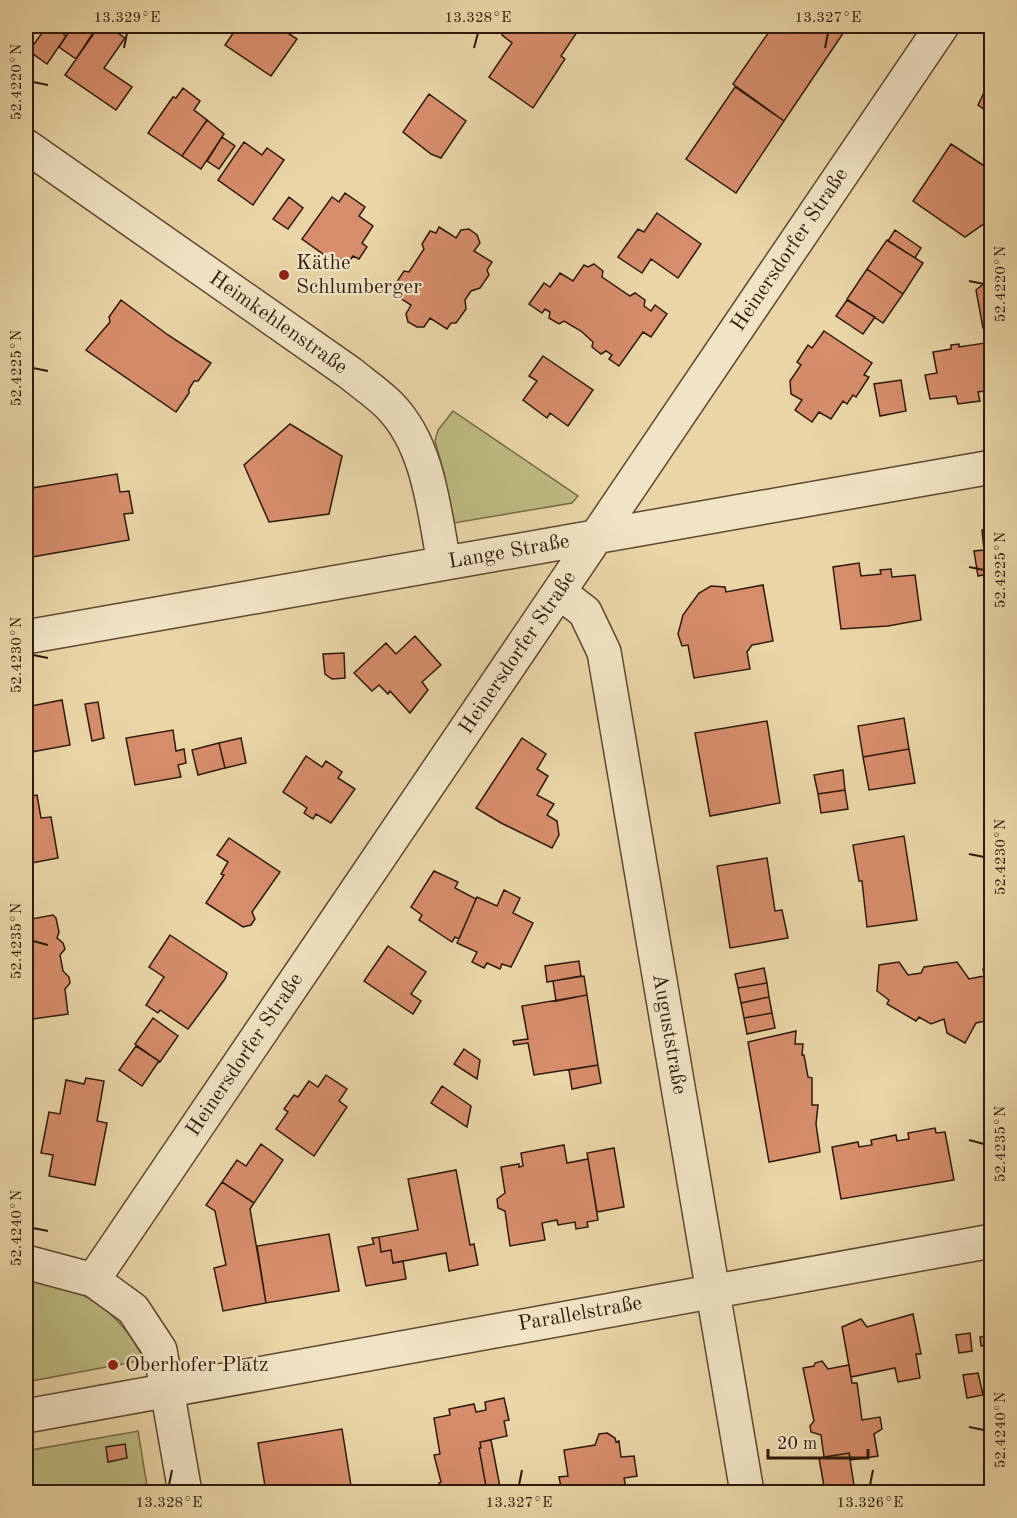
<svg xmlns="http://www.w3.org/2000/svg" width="1017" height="1518" font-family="'Old Standard TT',serif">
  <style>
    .green { fill: #bdbb82; stroke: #766a46; stroke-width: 1.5 }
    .building { fill: #d68d6b; stroke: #2f190b; stroke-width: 1.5 }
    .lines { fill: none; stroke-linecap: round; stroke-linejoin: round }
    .minor-casing { stroke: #5e4832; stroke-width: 36 }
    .minor { stroke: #f1e4c5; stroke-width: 33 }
    .ticks { fill: none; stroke: #2f190b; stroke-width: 2 }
    .poi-dot { fill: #8f2418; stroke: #f1e4c5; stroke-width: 2 }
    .labels { text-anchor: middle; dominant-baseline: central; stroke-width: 4.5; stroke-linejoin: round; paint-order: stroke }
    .street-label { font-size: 21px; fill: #2f190b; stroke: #f1e4c5 }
    .poi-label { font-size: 21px; fill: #2f190b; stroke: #f1e4c5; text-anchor: start }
    .neatline { fill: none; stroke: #2f190b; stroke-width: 2 }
    .ticks-label { font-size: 15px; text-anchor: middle; fill: #2f190b }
  </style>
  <rect width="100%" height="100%" fill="#e9d5a6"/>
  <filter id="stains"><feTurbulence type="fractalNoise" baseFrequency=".00333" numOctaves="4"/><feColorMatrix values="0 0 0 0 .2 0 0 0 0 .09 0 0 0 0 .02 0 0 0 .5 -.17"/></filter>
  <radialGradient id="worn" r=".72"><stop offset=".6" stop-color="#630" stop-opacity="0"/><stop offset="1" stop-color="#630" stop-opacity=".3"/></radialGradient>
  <!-- green -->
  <path class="green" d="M453,411L578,496L572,503L454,523L445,477L435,441L438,430Z
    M26,1281C80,1283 121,1312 144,1360L26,1382Z
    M138,1431L148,1492H26V1451Z"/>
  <!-- building -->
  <path class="building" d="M47,26H52L66,36L47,64L29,51Z
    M73,26H89L95,30L76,59L59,47Z
    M99,26H107L125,38L104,68L132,87L116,110L65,75Z
    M238,26H277L297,39L271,76L225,45Z
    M508,26H581L561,56L565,59L533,108L489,77L512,43L502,35Z
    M773,26H848L784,121L733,84Z
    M992,76V115L978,105Z
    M735,87L784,121L736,193L686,159Z
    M183,88L200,101L194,110L207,120L182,156L148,133L173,97L176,98Z
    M429,94L466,121L441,158L431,154L403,132Z
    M207,120L224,134L201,169L182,156Z
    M222,137L235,146L219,169L207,161Z
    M244,142L262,155L267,148L284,160L253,205L218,180Z
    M951,144L992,171V218L965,237L913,201Z
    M345,193L365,207L359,216L373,226L362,243L367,247L359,259L353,256L344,269L302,239L332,197L339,202Z
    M289,197L303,208L288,229L273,219Z
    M657,213L701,244L678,278L651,259L642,273L618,257L638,229L644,232Z
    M439,227L456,238L461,230L469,229L477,235L480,243L474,251L492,262L487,270L489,275L480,288L471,291L465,300L466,309L456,323H451L447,329L430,318L424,327H417L408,322L406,314L411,305L394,294L398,289L396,283L404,271L409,272L424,249L422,244L430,231L436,233Z
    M895,230L921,248L915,258L888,241Z
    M887,240L923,263L903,294L867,269Z
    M594,264L603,271L602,277L630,296L635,293L645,300L644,306L651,311L655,305L667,314L651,337L643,332L619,366L609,359L612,355L606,351L601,354L592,347L593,342L581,331L564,321L559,324L549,318L550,312L545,309L542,313L529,304L544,283L550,287L560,273L573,281L584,265L588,267Z
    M867,269L903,294L883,323L847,299Z
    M986,282L992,327L983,328L976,290Z
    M121,300L168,335L211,363L198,381H194L189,389V393L176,412L86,350L110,322L109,317Z
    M847,300L875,317L863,334L836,316Z
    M824,331L872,363L864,375L869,377L856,397L853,395L847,404L843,401L831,419L819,412L812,422L795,410L802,400L791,394L790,381L801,365L797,362L808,345L812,348Z
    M985,343L992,390L978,392L980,401L958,404L956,396L930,399L925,375L937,373L933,352L951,349V345L959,344V347Z
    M543,356L593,390L568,426L550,413L547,418L523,400L537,381L529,376Z
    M901,380L906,411L880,416L874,384Z
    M290,424L342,456L329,514L269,522L244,465Z
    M117,474L120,492L129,491L133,513L124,514L129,540L26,558V489Z
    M992,528V587H991L988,574L978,576L974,551L984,550L982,530Z
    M859,563L861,576L881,574L880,570L891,569L892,577L915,575L921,620L888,626L841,629L833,567Z
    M763,585L773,641L752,645L747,652L750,669L694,678L688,645L682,646L678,634L683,615L699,593L711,586L725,587L726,592Z
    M415,636L441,665L422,682L428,690L410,713L390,691L388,694L379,685L372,691L354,673L386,643L396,654Z
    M344,653L345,678L332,679L325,674L323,654Z
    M62,700L70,745L31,752L26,707Z
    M98,702L104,738L92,741L85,704Z
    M904,718L909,749L863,757L858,726Z
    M26,719L31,752L26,753Z
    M767,721L780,803L710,816L695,733Z
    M173,730L176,751L184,749L186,763L178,765L181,777L135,785L126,738Z
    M241,738L246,763L225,768L219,743Z
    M522,738L546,754L537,769L548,776L537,795L554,804L547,815L557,821L559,835L552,848L501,823L476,808Z
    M219,743L225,768L198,775L192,750Z
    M909,749L915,783L869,790L863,757Z
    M306,756L322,767L326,761L342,772L338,778L355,789L331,823L316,814L313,819L304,813L307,808L283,792Z
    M843,770L845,790L818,794L814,775Z
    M845,790L848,809L821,813L818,794Z
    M37,795L41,818L51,817L58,858L26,864V797Z
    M904,836L917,920L867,927L862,881H859L853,845Z
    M229,838L280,872L252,912L255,919L251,925L243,927L206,903L224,875L221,874L228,862L217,855Z
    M767,858L775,911L782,910L788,938L730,948L717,866Z
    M434,871L458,882L455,888L476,899L459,939L455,937L452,942L419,920L422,915L411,907Z
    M504,890L520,898L513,913L533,923L511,967L502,964L500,969L487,963L484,968L472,962L477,952L457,943L477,897L497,906Z
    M53,915L56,918L59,932L57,938L63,943L65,949L60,955L63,971L69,977L70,983L65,989L68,1014L26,1020V920Z
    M170,935L227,973L225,979L188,1029L160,1010L158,1013L146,1005L164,977L149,967Z
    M388,946L426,972L411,994L421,1001L413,1014L364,981Z
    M579,961L581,976L547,982L545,966Z
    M899,962L908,975L921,973L924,967L957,962L969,979L984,976L991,1020L976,1023L965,1043L947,1033L944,1019L931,1024L919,1017L916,1021L887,1004L889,1000L877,991L879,965Z
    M992,967V1022L983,969Z
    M764,968L767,983L738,988L735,974Z
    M584,976L587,995L556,1001L553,981Z
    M767,983L769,997L741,1003L738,988Z
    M587,995L598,1065L534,1075L528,1043L514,1045L513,1041L528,1039L522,1006Z
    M769,997L772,1013L744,1018L741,1003Z
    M772,1013L775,1028L747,1034L744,1018Z
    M153,1018L178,1036L160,1062L135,1044Z
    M796,1031L795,1044H803L802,1055H804L808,1077L812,1078V1105H818L816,1124L820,1152L769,1162L748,1042Z
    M136,1046L159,1061L142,1086L119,1070Z
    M464,1049L480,1060L477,1079L454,1064Z
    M598,1065L601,1083L572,1089L569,1070Z
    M326,1075L347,1089L339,1101L347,1107L314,1156L276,1129L288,1112L284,1109L294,1095L298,1097L309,1081L318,1087Z
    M86,1078L104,1081L97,1121L107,1123L95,1185L49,1176L53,1155L41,1153L49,1112L60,1114L66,1080L84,1084Z
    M442,1086L471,1106L467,1127L431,1103Z
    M935,1128L936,1133L945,1132L954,1180L841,1199L832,1147L858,1142L859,1147L872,1145L871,1140L896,1135L897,1141L909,1139L908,1133Z
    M261,1144L283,1160L254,1203L222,1182L237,1160L246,1166Z
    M564,1145L567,1163L588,1159L598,1220L587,1222L588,1227L576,1229L575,1222L558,1225L557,1220L542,1223L545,1240L510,1246L505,1211L498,1208L497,1199L505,1193L501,1167L519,1164V1167L523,1166L521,1153Z
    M614,1148L624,1207L597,1212L587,1153Z
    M456,1170L470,1245L474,1244L478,1265L449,1271L446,1253L393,1263L391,1250L381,1252L379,1237L418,1230L408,1179Z
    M222,1182L254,1203L250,1209L266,1303L223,1311L214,1268L226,1265L215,1211L206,1205Z
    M329,1234L339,1291L266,1303L257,1246Z
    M379,1237L381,1252L391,1250L393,1263L403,1261L406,1279L366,1286L358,1247L374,1244L372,1238Z
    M913,1314L921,1354H916L920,1378L898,1382L895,1368L851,1377L842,1327L861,1319L867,1327Z
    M992,1314V1354L990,1345L981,1346L980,1337L988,1335L984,1315Z
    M970,1333L972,1351L959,1353L956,1335Z
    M822,1361L828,1369L849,1365L852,1383H857L862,1420L880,1417L882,1429L874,1434L878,1456L851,1460L849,1453L824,1457L821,1435L811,1432L810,1426L814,1421L803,1368L814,1366L815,1363Z
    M978,1373L983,1395L967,1398L963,1375Z
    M504,1398L509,1420L504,1421L507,1436L480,1442L481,1448H479L487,1492H441L439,1483L441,1482L434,1455L440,1454L434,1418L450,1415L449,1409L474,1404L476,1412L486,1410L485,1402Z
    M342,1429L352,1492H266L258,1443Z
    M607,1433L615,1438L616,1442L619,1441L621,1457L634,1456L637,1476L624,1478L627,1492H571L570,1485L561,1487L559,1477L568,1476L564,1450L595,1445L599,1434Z
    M491,1440L501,1492H487L479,1448H481L480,1442Z
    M125,1444L127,1458L108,1462L106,1447Z
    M849,1453L855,1492H825L819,1458Z"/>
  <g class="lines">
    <defs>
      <path id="minor" d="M26,146L350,373C362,383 377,393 389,405C429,445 434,511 444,563
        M559,592L585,612L604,652L747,1492
        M26,637L992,467
        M26,1262L93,1280L133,1309L160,1350L185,1492
        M93,1280L942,26
        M26,1416L992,1241"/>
    </defs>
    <!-- minor casing -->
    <use href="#minor" class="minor-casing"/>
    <!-- minor -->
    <use href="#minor" class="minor"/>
  </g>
  <!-- ticks -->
  <path class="ticks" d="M124,48L127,33M474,48L478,33M825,48L828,33M33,82L48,85M969,281L984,284M33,368L48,371M969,567L984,570M33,655L48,658M969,854L984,857M33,941L48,945M969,1140L984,1144M33,1228L48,1231M969,1427L984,1430M169,1485L172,1470M519,1485L522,1470M870,1485L873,1470"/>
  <!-- markers -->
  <g class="poi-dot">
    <circle cx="284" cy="275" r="6"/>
    <circle cx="113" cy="1365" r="6"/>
  </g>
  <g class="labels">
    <!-- street labels -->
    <g class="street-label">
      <text transform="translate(790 250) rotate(-56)">Heinersdorfer Straße</text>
      <text transform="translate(278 323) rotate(35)">Heimkehlenstraße</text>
      <text transform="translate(509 552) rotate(-10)">Lange Straße</text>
      <text transform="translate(518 653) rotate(-56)">Heinersdorfer Straße</text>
      <text transform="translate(669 1034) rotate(80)">Auguststraße</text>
      <text transform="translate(245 1055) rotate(-56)">Heinersdorfer Straße</text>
      <text transform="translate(580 1314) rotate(-10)">Parallelstraße</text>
    </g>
    <!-- poi labels -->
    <g class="poi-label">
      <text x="296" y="263">Käthe<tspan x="296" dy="24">Schlumberger</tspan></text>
      <text x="125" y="1365">Oberhofer Platz</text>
    </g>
  </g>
  <!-- margin -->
  <rect width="1017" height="1518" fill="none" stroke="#e9d5a6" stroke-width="66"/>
  <!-- scale -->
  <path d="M768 1449v9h100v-9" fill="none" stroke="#2f190b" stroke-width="3"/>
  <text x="777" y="1449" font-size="18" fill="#2f190b" stroke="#f1e4c5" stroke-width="4.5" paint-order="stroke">20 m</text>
  <rect x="33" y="33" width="951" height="1452" class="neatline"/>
  <g class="ticks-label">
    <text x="127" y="22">13.329°E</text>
    <text x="478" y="22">13.328°E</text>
    <text x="828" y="22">13.327°E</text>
    <text transform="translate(16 82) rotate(-90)" y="5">52.4220°N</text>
    <text transform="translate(1000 284) rotate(-90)" y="5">52.4220°N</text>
    <text transform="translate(16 368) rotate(-90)" y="5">52.4225°N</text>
    <text transform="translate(1000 570) rotate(-90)" y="5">52.4225°N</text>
    <text transform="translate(16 655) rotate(-90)" y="5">52.4230°N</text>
    <text transform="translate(1000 857) rotate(-90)" y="5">52.4230°N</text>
    <text transform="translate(16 941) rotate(-90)" y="5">52.4235°N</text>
    <text transform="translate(1000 1144) rotate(-90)" y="5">52.4235°N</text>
    <text transform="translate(16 1228) rotate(-90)" y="5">52.4240°N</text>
    <text transform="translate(1000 1430) rotate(-90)" y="5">52.4240°N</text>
    <text x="169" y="1507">13.328°E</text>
    <text x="519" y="1507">13.327°E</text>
    <text x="870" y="1507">13.326°E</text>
  </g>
  <rect width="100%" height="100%" filter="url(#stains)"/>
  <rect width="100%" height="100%" fill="url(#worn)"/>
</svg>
